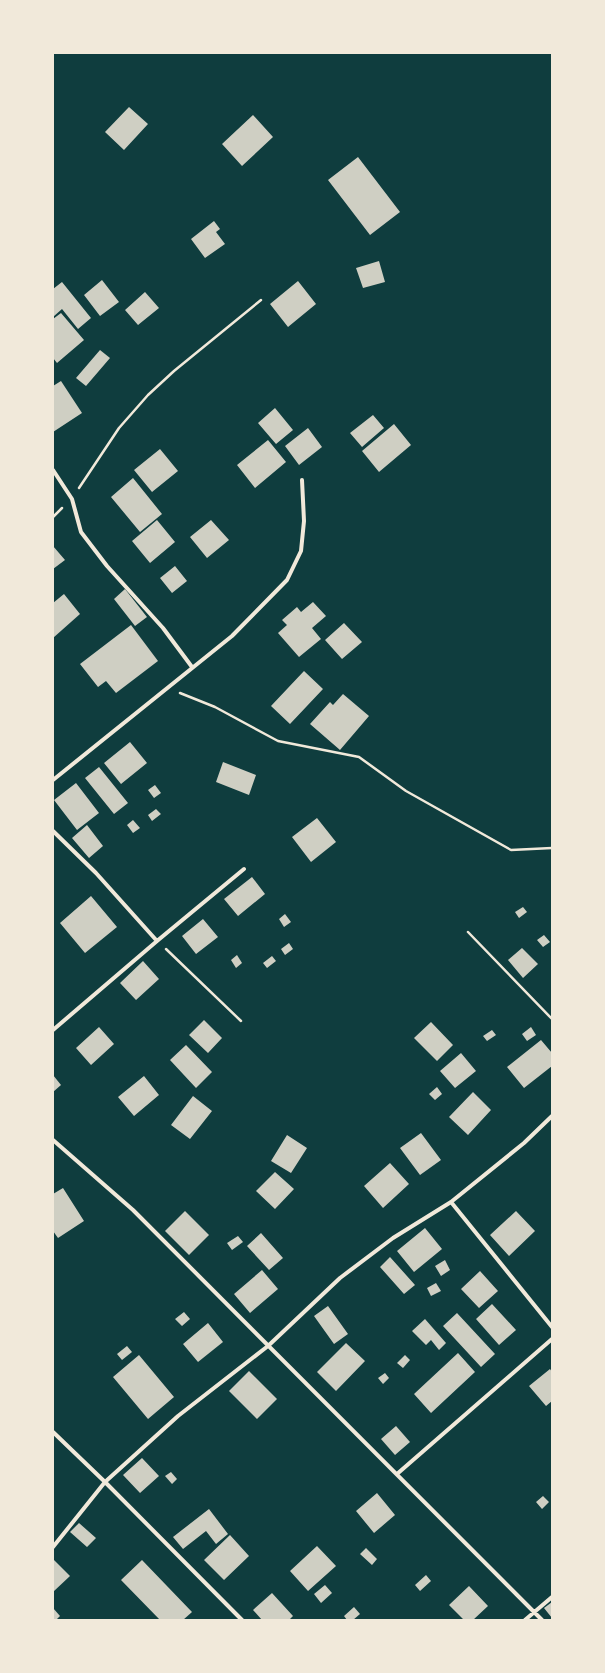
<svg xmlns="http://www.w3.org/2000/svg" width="605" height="1673" viewBox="0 0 605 1673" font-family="Karla,sans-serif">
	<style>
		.building { fill: #cfcfc3 }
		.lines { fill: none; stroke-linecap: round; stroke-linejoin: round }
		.path { stroke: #f1e9da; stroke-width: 2.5 }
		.minor { stroke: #f1e9da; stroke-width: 4 }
	</style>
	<rect width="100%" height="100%" fill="#0f3d3e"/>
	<!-- building -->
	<path class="building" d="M129,107L148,124L124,150L105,132Z
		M253,115L273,137L242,166L222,144Z
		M358,157L400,212L370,235L328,180Z
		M214,221L220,229L216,232L225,244L205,258L191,239Z
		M379,261L385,282L363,288L356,268Z
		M102,280L119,302L100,316L84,295Z
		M298,281L316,304L288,327L270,304Z
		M62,282L91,318L78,329L62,309L53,317V289Z
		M145,292L159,308L138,325L125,310Z
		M61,313L84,340L57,363L53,358V319Z
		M100,350L110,358L86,386L76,378Z
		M61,381L82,413L53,432V386Z
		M275,408L293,430L276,444L258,423Z
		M373,415L384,428L362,447L350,433Z
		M394,424L411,445L379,472L362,451Z
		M308,428L322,447L299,465L285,446Z
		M268,440L286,462L255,488L237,465Z
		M160,449L178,471L152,492L134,470Z
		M133,478L162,514L140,532L111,497Z
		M157,520L175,542L150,563L132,541Z
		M211,520L229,540L207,558L190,537Z
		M53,546L65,560L53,569Z
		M175,566L187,581L172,593L160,578Z
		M125,589L147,617L135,626L114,599Z
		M64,594L80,614L53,638V603Z
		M313,602L326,616L312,628L321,639L299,657L278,633L287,625L282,620L297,607L301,612Z
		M344,623L362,642L342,659L325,640Z
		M131,625L158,661L116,693L106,681L98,687L80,664Z
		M304,671L323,689L290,724L271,706Z
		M343,694L369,716L340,750L310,724L330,702L333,705Z
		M130,742L147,763L121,784L104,763Z
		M223,762L256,775L249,795L216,782Z
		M99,767L128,803L114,814L85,778Z
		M76,783L99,813L77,830L54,800Z
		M155,785L161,793L154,798L148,790Z
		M156,809L161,814L152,821L148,815Z
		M317,818L336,842L311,862L292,837Z
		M133,820L140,828L133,833L127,825Z
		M87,825L103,846L89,858L72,838Z
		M252,877L265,894L238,916L224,899Z
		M91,896L117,927L85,953L60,923Z
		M523,907L527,912L519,918L515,912Z
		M285,914L291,922L284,927L279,919Z
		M203,919L218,937L196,954L182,936Z
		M544,935L550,942L543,947L537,940Z
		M289,943L293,949L285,955L281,949Z
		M522,948L538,964L523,978L508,960Z
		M237,955L242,963L236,968L231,960Z
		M272,956L276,961L267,968L263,963Z
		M143,961L159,979L136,1000L120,983Z
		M204,1020L222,1038L208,1053L189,1035Z
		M431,1022L453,1045L437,1061L414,1038Z
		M99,1027L114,1044L91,1065L76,1048Z
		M531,1027L536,1035L527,1041L522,1034Z
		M492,1030L496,1035L487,1041L483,1036Z
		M541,1040L552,1053V1066L524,1088L507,1067Z
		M186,1045L212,1072L196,1088L170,1060Z
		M461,1053L476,1071L455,1088L440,1071Z
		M53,1075L61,1085L53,1092Z
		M144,1076L159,1095L134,1116L118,1097Z
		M437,1087L442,1094L435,1100L429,1094Z
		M473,1092L491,1110L468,1135L449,1117Z
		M193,1096L212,1111L190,1139L171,1125Z
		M421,1133L441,1160L420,1175L400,1148Z
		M287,1135L307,1148L291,1173L271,1161Z
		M390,1163L409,1184L383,1208L364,1186Z
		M275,1172L294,1189L275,1209L256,1191Z
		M63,1188L84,1221L58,1238L53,1231V1194Z
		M185,1211L209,1235L189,1255L165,1231Z
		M516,1211L535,1231L509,1256L490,1235Z
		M425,1228L442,1249L414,1272L397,1251Z
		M261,1233L283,1258L269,1270L247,1246Z
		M238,1236L243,1242L232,1250L227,1243Z
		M390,1257L415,1285L404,1294L380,1267Z
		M445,1260L450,1270L441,1276L435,1266Z
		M262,1270L278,1289L250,1313L234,1294Z
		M480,1271L498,1291L479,1308L461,1289Z
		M436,1283L441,1291L431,1296L427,1288Z
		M492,1304L516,1330L499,1345L476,1319Z
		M328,1306L348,1334L334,1344L314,1316Z
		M184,1312L190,1319L182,1326L175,1319Z
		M457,1313L495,1354L481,1367L443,1326Z
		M425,1319L446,1343L439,1350L431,1340L426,1345L412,1331Z
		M208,1323L223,1342L198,1362L183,1344Z
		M346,1343L365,1361L336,1391L317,1372Z
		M127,1346L132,1352L122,1360L117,1354Z
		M458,1353L475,1372L431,1413L414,1394Z
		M139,1355L174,1397L148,1419L113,1377Z
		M405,1355L410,1360L403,1368L397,1363Z
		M550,1369L552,1372V1401L546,1406L529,1386Z
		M249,1371L277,1399L257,1419L229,1391Z
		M385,1373L389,1378L383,1384L378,1378Z
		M396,1426L410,1442L395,1455L381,1439Z
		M142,1458L159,1476L140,1493L123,1475Z
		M171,1472L177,1479L172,1484L165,1476Z
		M377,1493L395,1515L374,1533L356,1511Z
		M543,1496L549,1502L542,1509L536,1502Z
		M209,1509L228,1534L216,1544L206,1531L183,1549L173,1537Z
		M79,1523L96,1538L87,1547L70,1532Z
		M230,1535L249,1556L224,1580L204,1560Z
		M317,1546L336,1566L308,1591L290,1571Z
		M366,1548L377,1559L372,1565L360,1554Z
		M53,1559L70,1576L53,1592Z
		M142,1560L192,1612L183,1620H160L121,1580Z
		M426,1575L431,1581L420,1591L415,1585Z
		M325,1585L332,1593L321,1603L314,1594Z
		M469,1586L488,1606L473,1620H464L449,1605Z
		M272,1593L293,1616L289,1620H262L253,1610Z
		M552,1602V1618L544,1608Z
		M354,1607L360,1614L353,1620H347L344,1616Z
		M53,1608L60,1616L56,1620H53Z"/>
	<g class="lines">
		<!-- path -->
		<path class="path" d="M79,488L119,428L148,395L174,371L261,300
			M53,517L62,508
			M180,693L215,707L278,741L359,757L406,791L511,850L552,848
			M468,932L552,1019
			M166,949L241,1021"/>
		<!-- minor -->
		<path class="minor" d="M53,470L72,499L81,532L107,566L163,628L192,667
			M53,780L232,636L287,580L301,551L304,521L302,480
			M53,831L96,873L157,941
			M53,1030L157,941L244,869
			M53,1140L133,1210L542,1620
			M451,1202L552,1327
			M53,1432L105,1482L242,1620
			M397,1474L552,1339
			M53,1547L105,1482L178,1416L268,1346L340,1278L393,1238L451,1202L524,1143L552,1116
			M525,1620L552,1597"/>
	</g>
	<!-- border -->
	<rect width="605" height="1673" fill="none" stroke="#f1e9da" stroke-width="108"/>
</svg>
